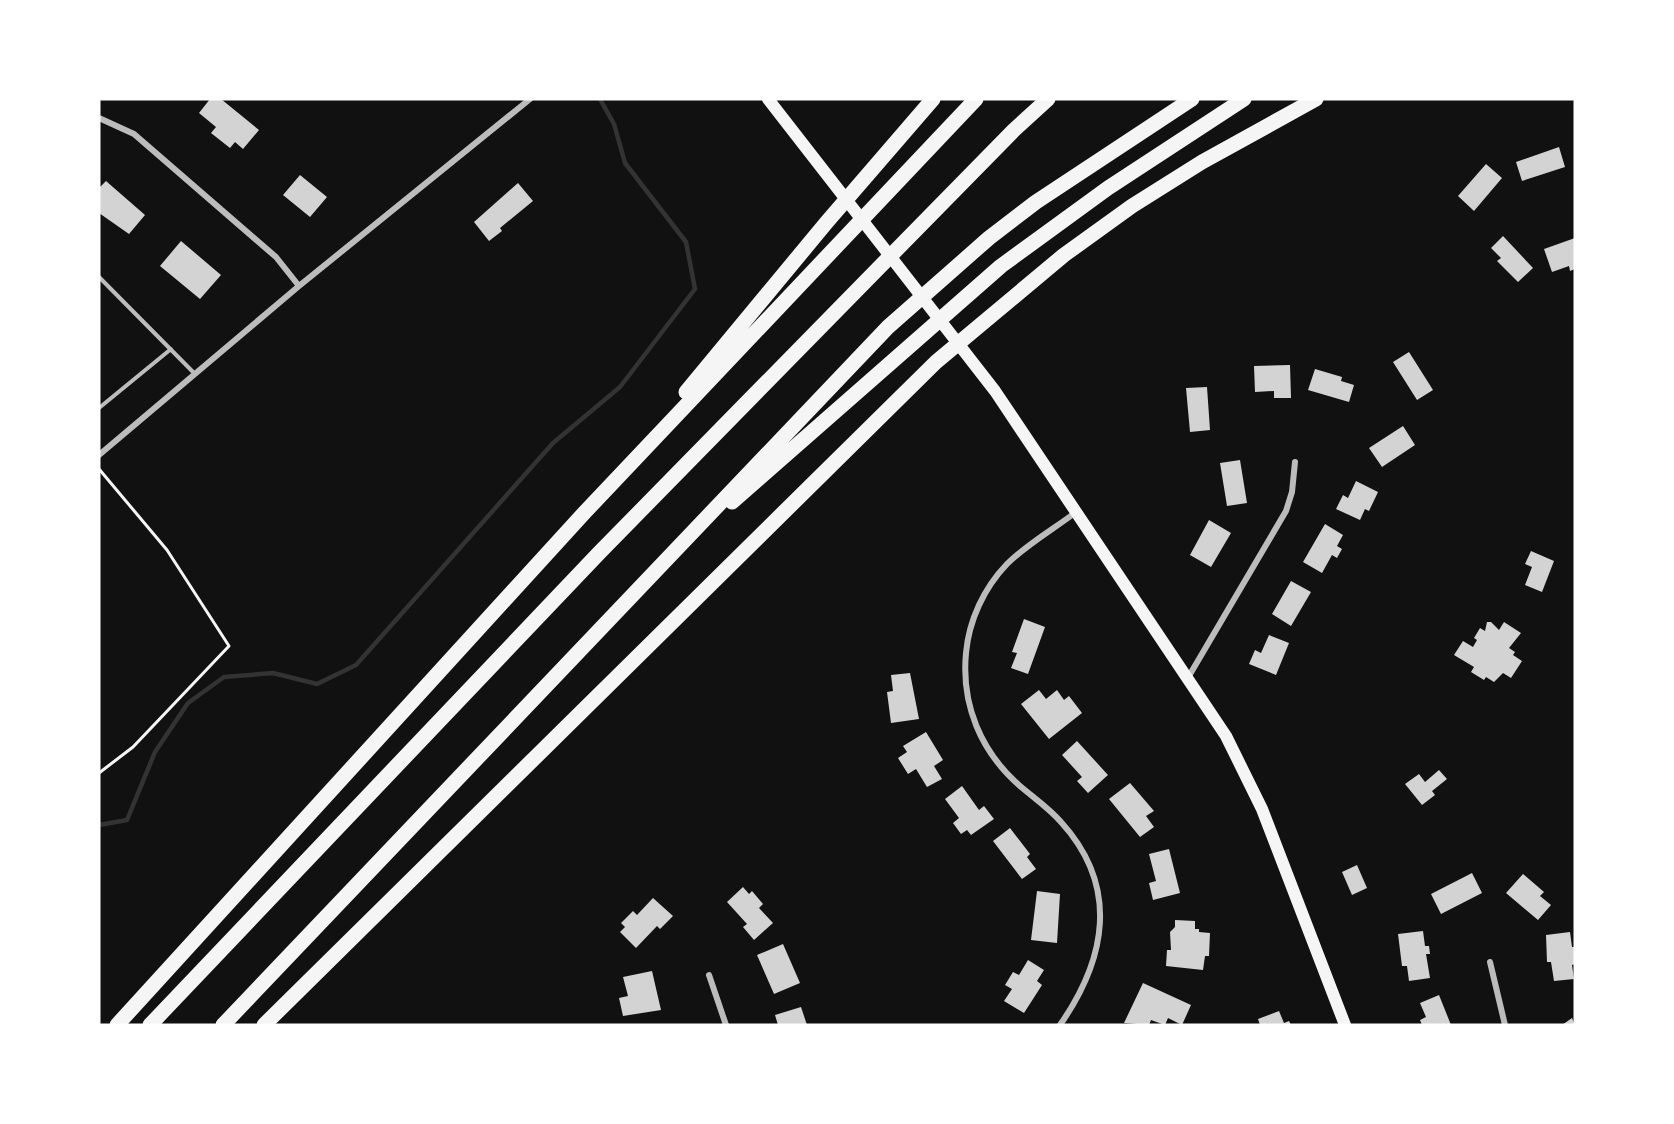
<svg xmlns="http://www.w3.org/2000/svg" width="1674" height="1124" viewBox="0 0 1674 1124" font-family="Arial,sans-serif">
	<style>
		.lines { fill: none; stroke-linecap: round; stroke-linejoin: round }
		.stream { stroke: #333; stroke-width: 4.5 }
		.building { fill: #d3d3d3 }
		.path { stroke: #f5f5f5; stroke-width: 3 }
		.service { stroke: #bcbcbc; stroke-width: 4 }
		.minor { stroke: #bcbcbc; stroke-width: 6 }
		.secondary { stroke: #f5f5f5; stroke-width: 12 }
		.motorway { stroke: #f5f5f5; stroke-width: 15 }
	</style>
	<rect width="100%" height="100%" fill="#111"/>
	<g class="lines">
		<!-- stream -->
		<path class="stream" d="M99,825L127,820L155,752L188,703L224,677L273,673L317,684L356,665L553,443L620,387L695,289L686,242L625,163L614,124L600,99"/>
	</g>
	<!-- building -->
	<path class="building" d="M210,99H221L259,130L243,149L235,142L230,148L211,133L216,127L199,113Z
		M1559,147L1565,167L1522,181L1516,162Z
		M1486,164L1502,178L1474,211L1458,196Z
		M300,175L327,197L310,217L283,195Z
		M106,181L145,215L129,234L99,213V188Z
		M518,183L533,201L500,228L502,231L489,241L474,222Z
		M1503,236L1533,268L1518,282L1497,261L1501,258L1491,248Z
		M1575,238V269L1570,271L1569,266L1552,272L1544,249Z
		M181,241L221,275L200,299L160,266Z
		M1409,352L1433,390L1417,400L1393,362Z
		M1290,365L1291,398H1274V391L1255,392L1254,366Z
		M1315,369L1342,377L1341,381L1354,385L1349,402L1308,390Z
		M1207,387L1210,430L1190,432L1186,388Z
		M1403,426L1415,445L1382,467L1369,448Z
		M1240,460L1247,503L1227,506L1220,463Z
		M1356,481L1378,492L1369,511L1365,509L1360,520L1336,509L1343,495L1348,498Z
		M1209,520L1231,533L1211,567L1190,555Z
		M1325,524L1343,535L1337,546L1342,549L1337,558L1332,555L1322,573L1303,562Z
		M1531,551L1554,561L1542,592L1525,585L1532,567L1525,564Z
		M1291,581L1311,592L1291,626L1272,614Z
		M1024,619L1045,627L1028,674L1011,668L1017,653L1012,652Z
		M1487,622H1491L1499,630L1504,622L1521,633L1509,648L1515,652L1513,655L1522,661L1511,678L1503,673L1494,682L1486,677L1484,680L1471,672L1474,667L1454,655L1463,641L1473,647L1477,640L1474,638L1480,628L1485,631Z
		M1269,635L1289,643L1276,675L1249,664L1255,650L1261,653Z
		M910,673L919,719L891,723L887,692L893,691L891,675Z
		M1039,690L1046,699L1057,690L1064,700L1069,696L1082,713L1049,739L1021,704Z
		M926,732L943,760L934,766L942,779L927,787L916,769L908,774L898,758L907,752L903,746Z
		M1077,741L1108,775L1088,793L1077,781L1082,777L1062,755Z
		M1439,770L1447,779L1432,791L1435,795L1422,805L1405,784L1419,774L1425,782Z
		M1130,783L1154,811L1146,816L1154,827L1140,837L1109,799Z
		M962,786L979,810L984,806L994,819L971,835L967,830L961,834L953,823L959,818L945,799Z
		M1010,828L1030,854L1027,857L1036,869L1022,879L993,841Z
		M1169,849L1180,893L1153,900L1149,883L1156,881L1149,854Z
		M1357,865L1367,888L1352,895L1342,872Z
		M1472,873L1482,893L1441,914L1431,894Z
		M1523,874L1544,892L1540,896L1551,905L1538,920L1506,893Z
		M743,887L749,894L752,891L763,904L759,908L773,923L754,940L743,927L747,924L727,902Z
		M1037,891L1060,894L1057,943L1031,940Z
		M653,898L673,916L660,929L657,926L636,948L620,932L625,927L621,923L633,911L637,915Z
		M1175,920L1195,921V929H1199V932L1210,933L1209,956H1205L1203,970L1166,966L1167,950H1171L1170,932L1175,927Z
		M1423,931L1425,946H1429L1430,954H1426L1430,978L1409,981L1407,966H1402L1398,934Z
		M1570,932L1572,947H1575V964L1572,965L1574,979L1554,981L1551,962H1547L1546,935Z
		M783,944L800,983L774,994L757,955Z
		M1028,960L1044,970L1037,981L1042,985L1024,1013L1004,1001L1012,989L1005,985L1013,972L1019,975Z
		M652,971L661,1010L623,1016L619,998L628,996L623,977Z
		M1143,983L1191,1005L1182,1025L1168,1018L1165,1025L1151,1020L1149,1025L1124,1023Z
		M1439,995L1451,1025H1422L1420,1020L1426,1017L1420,1003Z
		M801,1007L807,1025H778L775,1015Z
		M1279,1011L1284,1023L1289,1021L1291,1025H1260L1258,1019Z
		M1572,1018L1575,1025H1562Z"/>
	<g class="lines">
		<!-- path -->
		<path class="path" d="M99,469L167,550L229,646L133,747L99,773"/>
		<!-- service -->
		<path class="service" d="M99,277L195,374
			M99,408L171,349"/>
		<!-- minor -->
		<path class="minor" d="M99,118L134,134L276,257L299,286
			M99,455L299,286L530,99
			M1189,676L1286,511L1292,492L1295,462
			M1490,962L1505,1025
			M709,975L726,1025
			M1060,1025C1106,959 1120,887 1061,822C1049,808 1034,798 1020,786C981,752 961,705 966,653C969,620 984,588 1007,564C1027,544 1054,529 1076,512"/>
		<!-- secondary -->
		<path class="secondary" d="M768,99L995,391L1226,736L1262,809L1345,1025"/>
		<!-- motorway -->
		<path class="motorway" d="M686,392L826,223L933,99
			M732,502L1001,266L1108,188L1244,99
			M117,1025L585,512L976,99
			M150,1025L599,553L1014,130L1048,99
			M223,1025L888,327L989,238L1036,202L1192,99
			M264,1025L936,362L1064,255L1132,206L1202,162L1316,99"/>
	</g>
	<!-- border -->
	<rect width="1674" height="1124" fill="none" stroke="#ffffff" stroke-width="201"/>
</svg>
